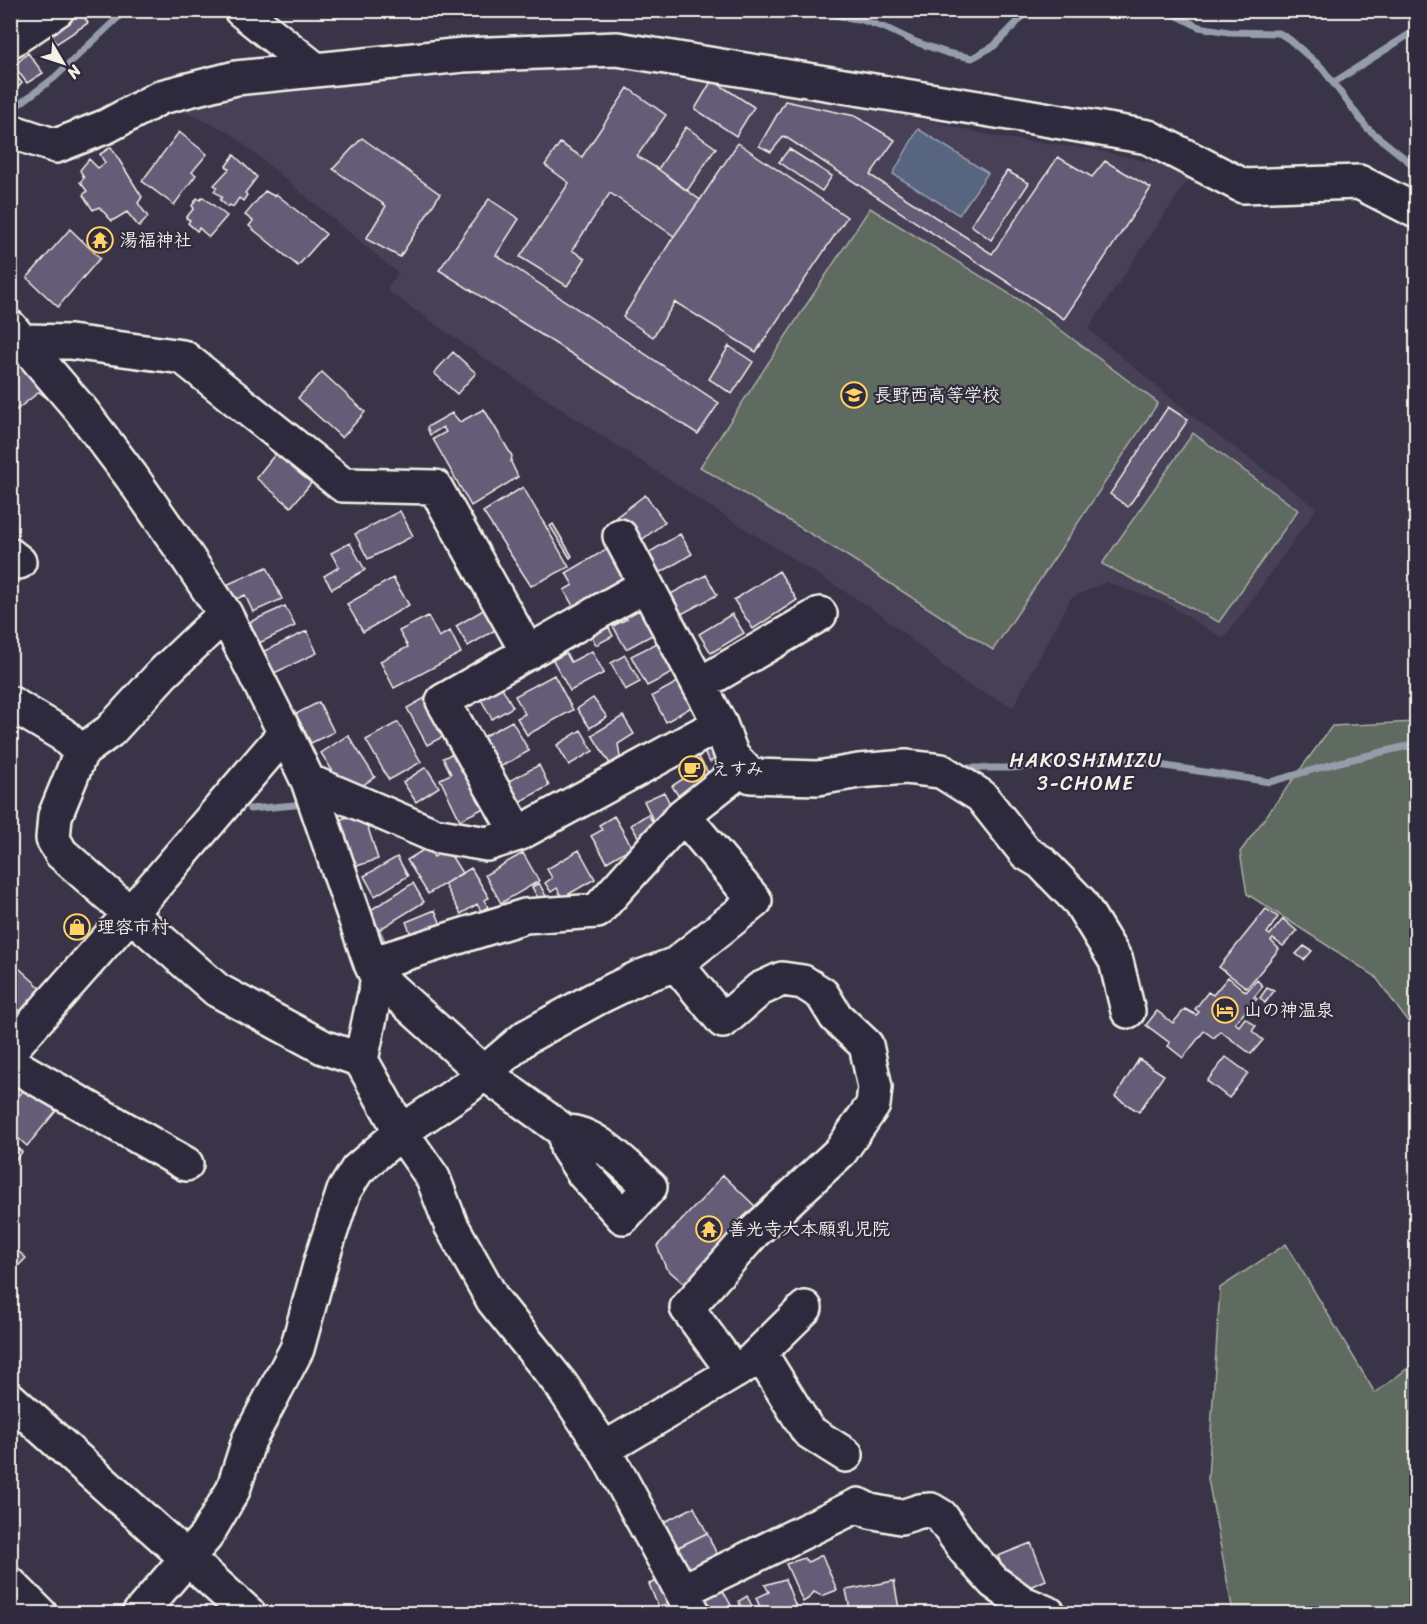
<svg xmlns="http://www.w3.org/2000/svg" width="1427" height="1624" viewBox="0 0 1427 1624" font-family="Sriracha,'Klee One',sans-serif">
	<style>
		.built { fill: #474057 }
		.green { fill: #5f6b60; stroke: #aaaea4; stroke-width: 1.5 }
		.water { fill: #586581; stroke: #969daa; stroke-width: 1.5 }
		.lines { fill: none; stroke-linecap: round; stroke-linejoin: round }
		.stream { stroke: #969daa; stroke-width: 7 }
		.building { fill: #655b78; stroke: #f4f1e8; stroke-width: 1.5 }
		.minor-casing { stroke: #f4f1e8; stroke-width: 38 }
		.minor { stroke: #2f2a3d; stroke-width: 33 }
		.labels { text-anchor: middle; dominant-baseline: central; stroke-width: 4.5; stroke-linejoin: round; paint-order: stroke }
		.poi-label { font-size: 18px; font-weight: bold; fill: #f4f1e8; stroke: #2f2a3d; text-anchor: start }
		.neighbourhood-label { font-size: 20px; letter-spacing: 1.5px; fill: #f4f1e8; stroke: #2f2a3d }
	</style>
	<rect width="100%" height="100%" fill="#3a3449"/>
	<filter id="ink" filterUnits="userSpaceOnUse"><feTurbulence type="fractalNoise" baseFrequency=".0167" numOctaves="2"/><feDisplacementMap in="SourceGraphic" scale="12" xChannelSelector="R" yChannelSelector="G"/><feConvolveMatrix kernelMatrix="1 2 1 2 8 2 1 2 1" color-interpolation-filters="sRGB"/></filter>
	<g filter="url(#ink)">
		<!-- built -->
		<path class="built" d="M606,66L724,81L935,122L1002,138L1092,149L1193,172L1088,329L1201,423L1317,508L1224,639L1168,604L1106,582L1071,598L1013,707L964,683L879,613L728,518L497,367L386,290L398,273L229,132L174,107L249,90Z"/>
		<!-- green -->
		<path class="green" d="M870,208L1026,304L1158,403L993,650L849,557L700,467Z
			M1193,433L1298,510L1219,622L1102,564Z
			M1416,722V1033L1375,976L1247,894L1240,852L1332,726Z
			M1286,1244L1375,1393L1416,1362V1613H1232L1233,1612L1208,1479L1220,1288Z"/>
		<!-- water -->
		<path class="water" d="M918,129L988,173L959,215L893,174Z"/>
		<g class="lines">
			<!-- stream -->
			<path class="stream" d="M825,10L835,15L862,20L888,29L913,41L947,53L972,58L994,46L1029,10
				M1166,10L1199,27L1229,32L1279,33L1289,39L1322,68L1367,128L1413,165L1416,164
				M1333,83L1416,30
				M10,111L54,78L126,10
				M961,768H1011L1120,759L1270,782L1340,762L1416,744
				M250,809L306,804
				M375,925L385,948H387"/>
		</g>
		<!-- building -->
		<path class="building" d="M73,10H80L88,23L56,44L47,27Z
			M28,53L43,73L27,83L14,66Z
			M10,68L22,83L10,95Z
			M712,80L754,107L736,136L695,109Z
			M628,88L666,115L637,156L658,169L700,200L674,236L610,193L572,250L585,259L567,286L520,257L569,183L545,165L560,143L582,157Z
			M785,101L855,116L895,140L870,175L992,254L1058,157L1092,177L1105,161L1151,188L1064,319L784,136L771,152L759,146Z
			M686,127L716,148L687,191L658,169Z
			M179,132L207,154L192,172L196,175L174,205L142,181Z
			M362,138L440,194L400,257L366,239L386,206L333,169Z
			M738,143L847,217L756,352L675,302L653,337L623,317L674,236L700,200Z
			M111,147L142,197L138,203L148,217L139,227L127,212L112,221L99,207L93,210L83,195L87,191L80,182L84,178L80,170L89,159L98,168L105,163L100,154Z
			M789,149L832,176L822,191L779,162Z
			M234,155L257,177L245,193L247,195L243,201L239,198L233,207L230,205L228,207L220,200L222,197L214,191L217,187L214,185L229,169L226,166Z
			M1007,171L1029,183L991,240L971,225Z
			M265,191L274,196L276,194L326,234L298,266L249,226L253,221L245,215Z
			M203,197L227,216L209,237L199,228L197,231L188,223L190,220L186,218L194,208L192,206L197,198L200,200Z
			M489,199L519,219L496,255L719,403L698,434L439,270Z
			M70,229L100,258L58,307L27,278Z
			M729,346L753,362L732,394L709,379Z
			M453,352L476,373L457,394L434,373Z
			M20,362L52,395L48,399L39,392L15,411L14,410L11,413L10,378L12,377L10,373Z
			M322,372L365,412L342,438L298,398Z
			M1168,407L1188,420L1128,507L1110,494Z
			M484,409L512,456L511,462L518,477L471,506L433,439L446,432L443,427L430,435L427,427L452,413L460,422Z
			M276,453L312,482L291,507L256,478Z
			M523,487L569,567L531,586L483,512Z
			M645,495L665,522L635,545L615,518Z
			M400,511L413,536L368,559L355,534Z
			M553,524L572,556L570,558L550,526Z
			M680,534L692,554L660,573L648,553Z
			M350,543L365,570L332,589L324,576L339,567L331,553Z
			M612,546L628,575L573,606L564,590L573,585L566,573Z
			M267,567L282,599L253,612L245,595L230,602L224,586Z
			M779,571L797,600L753,629L734,600Z
			M706,575L717,595L676,617L665,597Z
			M393,578L409,605L363,632L347,604Z
			M638,598L658,632L626,649L613,626L627,619L621,609Z
			M285,606L295,626L259,643L250,622Z
			M490,606L502,626L468,646L456,626Z
			M732,614L744,633L711,653L699,634Z
			M428,616L439,637L450,631L461,653L394,688L380,661L408,647L399,631Z
			M603,616L613,636L596,645L586,624Z
			M307,631L317,653L272,674L262,652Z
			M665,639L680,669L647,686L631,656Z
			M592,651L604,673L570,691L553,660L566,653L571,662Z
			M625,655L640,682L625,690L611,663Z
			M554,675L573,710L527,735L517,718L525,714L515,696Z
			M685,678L700,702L666,722L652,696Z
			M500,684L513,707L492,719L479,696Z
			M430,695L450,733L427,745L407,708Z
			M593,698L607,717L590,728L577,709Z
			M319,702L334,732L311,743L296,714Z
			M623,716L634,734L618,744L620,757L610,764L592,735Z
			M512,721L529,751L496,769L479,739Z
			M398,722L421,762L389,780L366,740Z
			M581,730L593,751L569,765L557,745Z
			M348,735L375,777L348,795L321,753Z
			M709,738L720,755L710,762L699,745Z
			M460,750L488,806L460,820L440,779L451,774L443,758Z
			M694,750L711,777L679,797L672,786L689,775L679,759Z
			M539,765L549,786L517,803L507,782Z
			M426,767L439,787L416,802L403,782Z
			M664,792L673,810L653,820L644,801Z
			M363,812L378,859L348,869L332,822Z
			M648,814L657,830L640,840L631,825Z
			M614,816L632,847L607,862L591,836L602,830L599,825Z
			M428,847L434,857L447,849L462,873L428,894L407,860Z
			M579,850L595,879L562,898L557,888L551,892L545,883L552,878L547,869Z
			M523,853L539,881L501,903L485,875Z
			M397,857L408,876L375,896L364,876Z
			M471,868L489,898L484,900L488,907L481,911L477,904L461,914L444,884Z
			M413,883L424,902L377,931L366,913Z
			M539,883L547,898L540,902L532,887Z
			M1266,909L1278,917L1267,933L1270,935L1283,919L1297,931L1283,946L1273,939L1271,941L1279,949L1247,988L1219,967Z
			M435,910L442,927L413,939L406,922Z
			M1304,946L1312,951L1304,960L1296,954Z
			M10,960L43,990L10,1028Z
			M1228,977L1246,992L1257,980L1263,986L1254,997L1257,999L1235,1023L1239,1026L1245,1018L1256,1026L1252,1031L1263,1040L1251,1054L1220,1031L1214,1038L1204,1031L1183,1058L1168,1046L1170,1043L1146,1025L1157,1011L1173,1023L1185,1009L1196,1015L1199,1012L1195,1009L1208,992L1213,995Z
			M1267,988L1274,991L1265,1003L1260,998Z
			M1226,1057L1248,1073L1229,1098L1207,1081Z
			M1139,1059L1164,1075L1139,1112L1115,1097Z
			M30,1082L57,1105L53,1108L56,1111L27,1146L10,1131V1107Z
			M10,1142L22,1152L10,1166Z
			M723,1175L760,1211L689,1288L666,1268L657,1246L707,1194Z
			M10,1244L26,1258L10,1274Z
			M694,1507L707,1533L670,1551L658,1525Z
			M707,1533L719,1559L687,1575L675,1549Z
			M1031,1543L1046,1580L1013,1594L998,1556Z
			M822,1555L837,1590L822,1596L814,1592L808,1599L803,1602L786,1564L804,1558L808,1562Z
			M665,1578L676,1613L661,1614L649,1584Z
			M785,1579L796,1607L785,1614H763L756,1598L769,1592L765,1585Z
			M894,1581L900,1614H851L846,1590Z
			M723,1591L736,1614H706L700,1601Z
			M747,1596L756,1614H743L739,1601Z"/>
		<g class="lines">
			<!-- minor casing -->
			<g class="minor-casing">
				<path id="minor" d="M241,10L316,70
					M10,41L57,10
					M10,131L56,146L107,126L161,97L236,78L463,55L617,49L1021,115L1148,137L1243,186L1359,182L1416,211
					M10,327L81,410L131,476L183,551L225,614L285,733L131,913L10,1050
					M23,341L70,342L183,357L343,485L435,487L528,653
					M620,536L720,724
					M10,555L19,562
					M225,614L163,673L110,731L81,752L55,816L53,839L61,853L217,990L323,1047L361,1060
					M699,685L820,614
					M10,703L62,734L81,752
					M285,733L308,781L371,964L378,979L361,1060L401,1132L433,1178L451,1225L493,1300L562,1386L604,1449L694,1614
					M308,781L434,835L487,844L518,834L720,724L732,756L751,776L818,778L859,771L906,767L941,771L981,796L1026,853L1041,862L1080,902L1116,961L1128,1011
					M518,834L443,701L646,585
					M371,964L525,916L597,911L683,815L743,768
					M676,964L723,1021L760,989L782,979L803,982L822,994L836,1017L866,1045L875,1087L873,1105L841,1151L753,1233L687,1308L734,1372
					M378,979L390,988L484,1073L565,1132C595,1131 628,1168 650,1187L623,1217L584,1174L567,1148L565,1132
					M10,1063L186,1164
					M760,1353L808,1431L846,1455
					M10,1399L249,1614
					M604,1449L749,1363L805,1308
					M10,1584L40,1614
					M682,1591L858,1505L870,1511L901,1517L920,1511L931,1510L941,1516L966,1551L994,1582L1023,1603L1049,1614
					M139,1614L206,1536L233,1490L249,1440L297,1349L322,1258L344,1191L357,1170L401,1132L467,1087L526,1037L595,999L638,978L676,964L755,901L683,815"/>
			</g>
			<!-- minor -->
			<use href="#minor" class="minor"/>
		</g>
	</g>
	<!-- icons -->
	<defs>
		<g id="temple-ring" transform="scale(1.35)"><circle r="9.5" fill="#2f2a3d" stroke="#ffd166" stroke-width="1.5"/><path d="M0-6L5-2H3V0L6.5 2.5H4V6H1.5V3h-3V6H-4V2.5H-6.5L-3 0V-2H-5Z" fill="#ffd166"/></g>
		<g id="school-ring" transform="scale(1.35)"><circle r="9.5" fill="#2f2a3d" stroke="#ffd166" stroke-width="1.5"/><path d="M0-5L7-2L0 1L-7-2ZM-4 1L0 2.5L4 1V4Q0 6-4 4Z" fill="#ffd166"/></g>
		<g id="cafe-ring" transform="scale(1.35)"><circle r="9.5" fill="#2f2a3d" stroke="#ffd166" stroke-width="1.5"/><path d="M-5.5-4.5H6V0H3Q3 3.5 0 3.5H-2.5Q-5.5 3.5-5.5 0ZM3-3.2v2h1.7v-2ZM-6 4.5H4V6H-6Z" fill="#ffd166"/></g>
		<g id="shop-ring" transform="scale(1.35)"><circle r="9.5" fill="#2f2a3d" stroke="#ffd166" stroke-width="1.5"/><path d="M-5-2.5h2.3a2.7 3.5 0 0 1 5.4 0H5L5.5 6h-11ZM-1.5-2.5h3a1.5 2.3 0 0 0-3 0Z" fill="#ffd166"/></g>
		<g id="hotel-ring" transform="scale(1.35)"><circle r="9.5" fill="#2f2a3d" stroke="#ffd166" stroke-width="1.5"/><path d="M-6-4.5h1.5V1H6V5H4.5V3h-9V5H-6ZM-4 0a1.8 1.8 0 1 1 3.6 0ZM.5 0V-2.5h3Q6-2.5 6 0Z" fill="#ffd166"/></g>
	</defs>
	<g fill-rule="evenodd">
		<use href="#temple-ring" x="100" y="240"/>
		<use href="#school-ring" x="854" y="395"/>
		<use href="#cafe-ring" x="692" y="769"/>
		<use href="#shop-ring" x="77" y="927"/>
		<use href="#hotel-ring" x="1225" y="1010"/>
		<use href="#temple-ring" x="709" y="1229"/>
	</g>
	<g class="labels">
		<!-- poi labels -->
		<g class="poi-label">
			<text x="120" y="240">湯福神社</text>
			<text x="874" y="395">長野西高等学校</text>
			<text x="712" y="769">えすみ</text>
			<text x="97" y="927">理容市村</text>
			<text x="1244" y="1010">山の神温泉</text>
			<text x="728" y="1229">善光寺大本願乳児院</text>
		</g>
		<!-- neighbourhood labels -->
		<g class="neighbourhood-label">
			<text x="1086" y="760">HAKOSHIMIZU<tspan x="1086" dy="23">3-CHOME</tspan></text>
		</g>
	</g>
	<!-- margin -->
	<rect width="1427" height="1624" fill="none" stroke="#2f2a3d" stroke-width="36"/>
	<rect x="18" y="18" width="1391" height="1588" fill="none" stroke="#f4f1e8" stroke-width="2" filter="url(#ink)"/>
	<!-- north arrow -->
	<g transform="translate(63 63) rotate(129)" stroke="#2f2a3d" stroke-width="4.5" paint-order="stroke">
	<path d="M0-4.5L10 22L0 15L-10 22Z" fill="#f4f1e8"/>
	<text y="-9" font-size="16" font-weight="bold" text-anchor="middle" fill="#f4f1e8">N</text>
	</g>
</svg>
